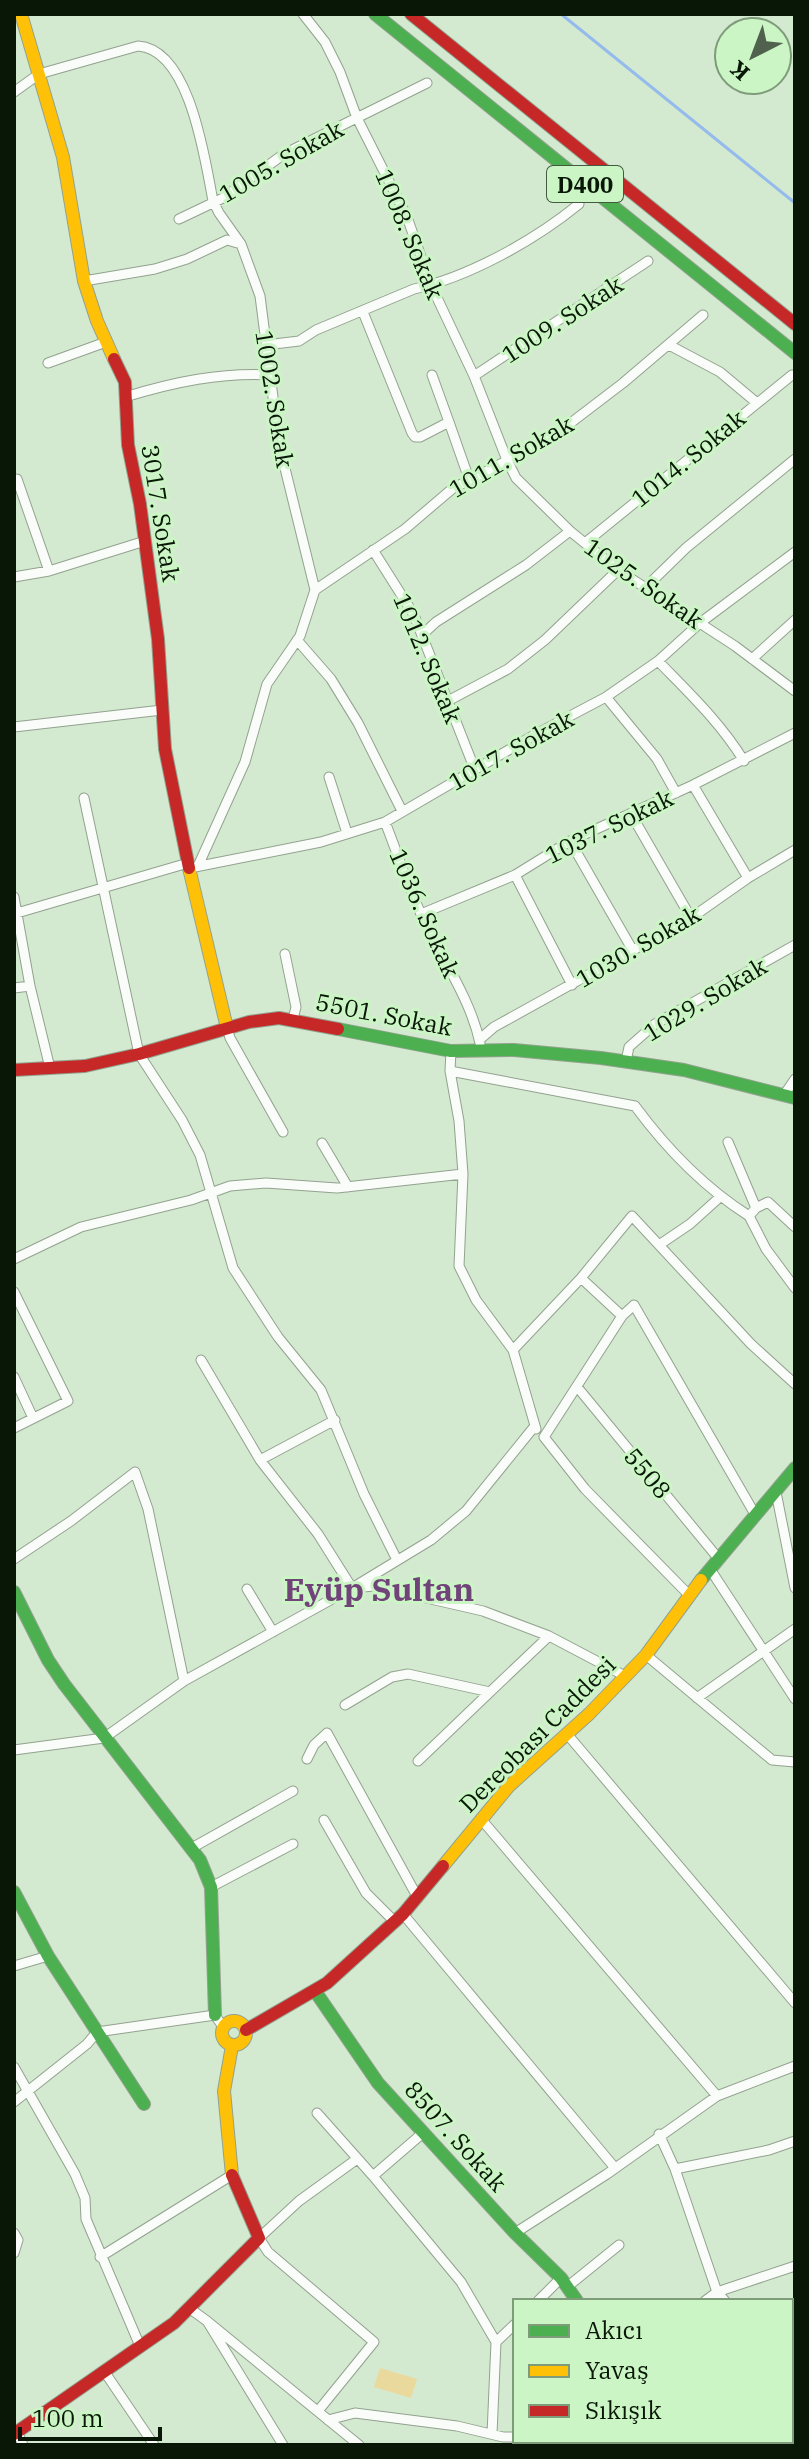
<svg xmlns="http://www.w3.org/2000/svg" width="809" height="2459" viewBox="0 0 809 2459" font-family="'IBM Plex Serif',serif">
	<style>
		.green { fill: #ead99d }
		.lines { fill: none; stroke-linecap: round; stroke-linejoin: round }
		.stream { stroke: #94bbeb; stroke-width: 3 }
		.street-casing { stroke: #92a28f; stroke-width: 11 }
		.fast-casing { stroke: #92a28f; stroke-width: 14 }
		.slow-casing { stroke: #92a28f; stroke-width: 14 }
		.jam-casing { stroke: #92a28f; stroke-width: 14 }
		.street { stroke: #f9fcf8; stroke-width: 9 }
		.fast { stroke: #4caf50; stroke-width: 12 }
		.slow { stroke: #ffc107; stroke-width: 12 }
		.jam { stroke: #c62828; stroke-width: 12 }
		.labels { text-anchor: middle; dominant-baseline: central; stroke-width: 6; stroke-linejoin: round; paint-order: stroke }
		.shield { fill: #ccf5c6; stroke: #445a40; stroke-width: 2 }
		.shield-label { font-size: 22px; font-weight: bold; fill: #091707 }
		.street-label { font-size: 24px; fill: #091707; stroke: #ccf5c6 }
		.district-label { font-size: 32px; font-weight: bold; fill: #704379; stroke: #ccf5c6 }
	</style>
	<rect width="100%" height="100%" fill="#d4ead0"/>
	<!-- green -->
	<path class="green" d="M380,2368L417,2379L411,2398L374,2387Z"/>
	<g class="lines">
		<!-- stream -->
		<path class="stream" d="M561,14L795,203"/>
		<!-- street casing -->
		<g class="street-casing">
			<path id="street" d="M303,14L325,42L340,72L357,118L407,217L431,285L474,376L507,460L516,478L570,531L618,570L735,646L795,691
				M14,92L39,74L138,46C190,49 205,160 213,201L219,213L241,244L260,296L279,444L315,590L300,636L267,684L245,762L198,866
				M179,219L223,198L284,154L427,83
				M84,281L155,269L187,259L227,240L241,244
				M363,312L412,433L415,437H420L449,422L469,479
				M266,345L299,341L316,330L414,289C469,277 535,240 579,204
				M669,345L720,372L757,403
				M48,363L106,342
				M432,375L449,422
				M474,376L648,261
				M125,397C174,382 221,372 272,375
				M17,479L49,571
				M585,543L792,375
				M373,550L414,615L475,770
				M14,577L49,571L145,541
				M646,587L686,548L795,459
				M315,590L405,529L452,489L551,438L623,383L703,315
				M422,635L436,622L526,565L570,531
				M297,640L331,679L358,723L402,811
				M752,659L795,620
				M658,661C689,693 720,722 744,761
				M606,697L657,759L676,793
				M446,702L508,669L545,640L618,570
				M14,727L162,710
				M329,777L347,833
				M693,785L748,878
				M84,798L139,1054L182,1120L200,1155L233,1268L278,1337L321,1390L364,1494L397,1560
				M631,814L691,918
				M385,822C397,852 407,884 421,914C440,956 470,997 480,1043
				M570,841L632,949
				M195,867L321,842L385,822L536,734L606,697L658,661L700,623L795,552
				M515,875L572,985
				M14,897L30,986L50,1068
				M17,913L188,863
				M421,914L515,875L570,841L693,785L795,733
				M285,954L296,1007L293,1019
				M14,988L30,986
				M227,1028L230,1038L283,1132
				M479,1040L494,1027L691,918L748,878L795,850
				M451,1051L450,1071L459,1121L463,1174L459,1266L476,1300L513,1350L536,1429
				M626,1061L629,1047L655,1024L795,945
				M450,1071L635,1106C666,1148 705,1188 749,1216
				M784,1095L795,1079
				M728,1142L756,1208L749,1216L766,1249L795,1288
				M322,1143L348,1187
				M756,1208L768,1202L795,1227
				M659,1245L690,1224L720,1197
				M14,1259L81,1227L191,1200L230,1186L266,1183L337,1188L463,1174
				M581,1278L622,1316
				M14,1292L68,1401L14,1428
				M513,1350L581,1278L632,1216L751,1344L795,1384
				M201,1360L260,1460
				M14,1377L33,1418
				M578,1388L718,1558
				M335,1420L260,1460L318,1534L352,1588L374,1586L483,1611L549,1636L625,1676
				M776,1492L795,1588
				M14,1559L71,1521L135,1472L148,1509L184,1681
				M710,1569L795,1699
				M247,1589L273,1632
				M689,1595L585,1489L544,1437L622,1316L634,1305L756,1516
				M646,1655L772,1760L795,1762
				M697,1698L795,1629
				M345,1705L392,1677L408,1674L490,1692L549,1636
				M567,1734L795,2003
				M14,1750L104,1738L184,1681L352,1588L431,1540L466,1511L534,1427
				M307,1759L314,1745L327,1733L418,1898
				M418,1761L490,1692
				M481,1819L717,2096
				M324,1820L366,1893L394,1921
				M190,1849L293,1791
				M211,1887L293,1844
				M403,1914L615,2168
				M14,1966L48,1956
				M14,2067L75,2174L85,2198L86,2219L140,2346
				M14,2102L87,2044L97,2032L215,2015L223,2027
				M317,2113L373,2176L461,2282L496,2342L492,2434
				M659,2134L675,2169L717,2292L725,2301
				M675,2169L769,2150L795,2141
				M373,2176L424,2132
				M14,2233L18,2240L14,2253
				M515,2233L607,2174L717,2096L795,2066
				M100,2257L232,2175
				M567,2287L619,2245
				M538,2301L561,2278
				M705,2301L717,2292L795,2266
				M189,2308L207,2321L283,2445
				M207,2321L359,2445
				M496,2342L515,2324
				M791,2351L795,2350
				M104,2371L154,2445
				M318,2411L374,2342L268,2252L259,2238L299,2201L357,2159
				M328,2420L355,2413L457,2426L503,2437H515
				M17,2432L23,2445
				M784,2441L786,2445
				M630,2445V2441
				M718,2445L722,2441"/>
		</g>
		<!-- fast casing -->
		<g class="fast-casing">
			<path id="fast" d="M375,14L795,353
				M338,1029L451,1051L514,1050L601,1058L684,1070L795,1098
				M701,1580L795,1468
				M14,1592L48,1660L64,1684L200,1860L211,1887L215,2015
				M14,1892L48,1956L144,2104
				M315,1991L378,2083L515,2233L561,2278L577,2301
				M666,2441L669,2445"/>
		</g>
		<!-- slow casing -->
		<g class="slow-casing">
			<path id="slow" d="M21,14L63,157L84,281L97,321L114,359
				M189,868L227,1028
				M443,1866L509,1786L589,1714L646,1655L701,1580
				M222 2033a12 12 0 1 1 24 0a12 12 0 1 1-24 0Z
				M232,2175L224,2091L232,2046"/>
		</g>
		<!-- jam casing -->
		<g class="jam-casing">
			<path id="jam" d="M411,14L795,324
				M114,359L125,382L128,445L140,504L158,639L165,749L189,868
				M14,1070L85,1066L139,1054L249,1022L279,1018L338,1029
				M246,2030L327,1983L403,1914L443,1866
				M14,2434L174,2323L259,2238L232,2175"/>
		</g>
		<!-- street -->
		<use href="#street" class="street"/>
		<!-- fast -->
		<use href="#fast" class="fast"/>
		<!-- slow -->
		<use href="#slow" class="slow"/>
		<!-- jam -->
		<use href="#jam" class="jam"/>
	</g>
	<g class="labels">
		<!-- shield labels -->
		<rect class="shield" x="547" y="166" width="76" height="36" rx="6"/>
		<g class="shield-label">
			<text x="585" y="184">D400</text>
		</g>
		<!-- street labels -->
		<g class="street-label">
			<text transform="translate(281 161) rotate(-30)">1005. Sokak</text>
			<text transform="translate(410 234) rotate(67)">1008. Sokak</text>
			<text transform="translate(562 319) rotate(-33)">1009. Sokak</text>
			<text transform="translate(275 399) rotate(81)">1002. Sokak</text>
			<text transform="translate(511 456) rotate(-30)">1011. Sokak</text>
			<text transform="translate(688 458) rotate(-39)">1014. Sokak</text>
			<text transform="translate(161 513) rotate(81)">3017. Sokak</text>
			<text transform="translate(644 583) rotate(35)">1025. Sokak</text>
			<text transform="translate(428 658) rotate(67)">1012. Sokak</text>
			<text transform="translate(511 750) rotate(-29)">1017. Sokak</text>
			<text transform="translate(609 826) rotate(-26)">1037. Sokak</text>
			<text transform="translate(425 913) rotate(66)">1036. Sokak</text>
			<text transform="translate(638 946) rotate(-30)">1030. Sokak</text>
			<text transform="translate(705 999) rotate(-31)">1029. Sokak</text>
			<text transform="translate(384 1014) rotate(11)">5501. Sokak</text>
			<text transform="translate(648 1473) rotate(50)">5508</text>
			<text transform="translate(537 1734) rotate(-45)">Dereobası Caddesi</text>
			<text transform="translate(456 2136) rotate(48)">8507. Sokak</text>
		</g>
		<!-- district labels -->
		<g class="district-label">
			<text x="379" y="1589">Eyüp Sultan</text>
		</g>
	</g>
	<!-- border -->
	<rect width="809" height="2459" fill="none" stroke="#091707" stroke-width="32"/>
	<!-- legend -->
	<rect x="513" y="2299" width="280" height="144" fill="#ccf5c6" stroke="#7e9c7a" stroke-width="2"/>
	<rect x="529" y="2325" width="40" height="12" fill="#4caf50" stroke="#7e9c7a" stroke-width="2"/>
	<text x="585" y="2339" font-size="24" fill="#091707">Akıcı</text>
	<rect x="529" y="2365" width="40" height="12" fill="#ffc107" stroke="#7e9c7a" stroke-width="2"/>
	<text x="585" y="2379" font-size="24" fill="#091707">Yavaş</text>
	<rect x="529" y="2405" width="40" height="12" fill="#c62828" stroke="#7e9c7a" stroke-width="2"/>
	<text x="585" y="2419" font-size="24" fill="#091707">Sıkışık</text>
	<!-- north arrow -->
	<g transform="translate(753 56) rotate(222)"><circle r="38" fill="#ccf5c6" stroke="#7e9c7a" stroke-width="2"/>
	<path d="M0-6L14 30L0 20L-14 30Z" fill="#50614d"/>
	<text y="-12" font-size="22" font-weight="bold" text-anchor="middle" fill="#091707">K</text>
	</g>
	<!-- scale -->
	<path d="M20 2427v12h140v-12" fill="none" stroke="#091707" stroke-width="4"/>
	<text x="32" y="2427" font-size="24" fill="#091707" stroke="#ccf5c6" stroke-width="6" paint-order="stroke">100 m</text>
</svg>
